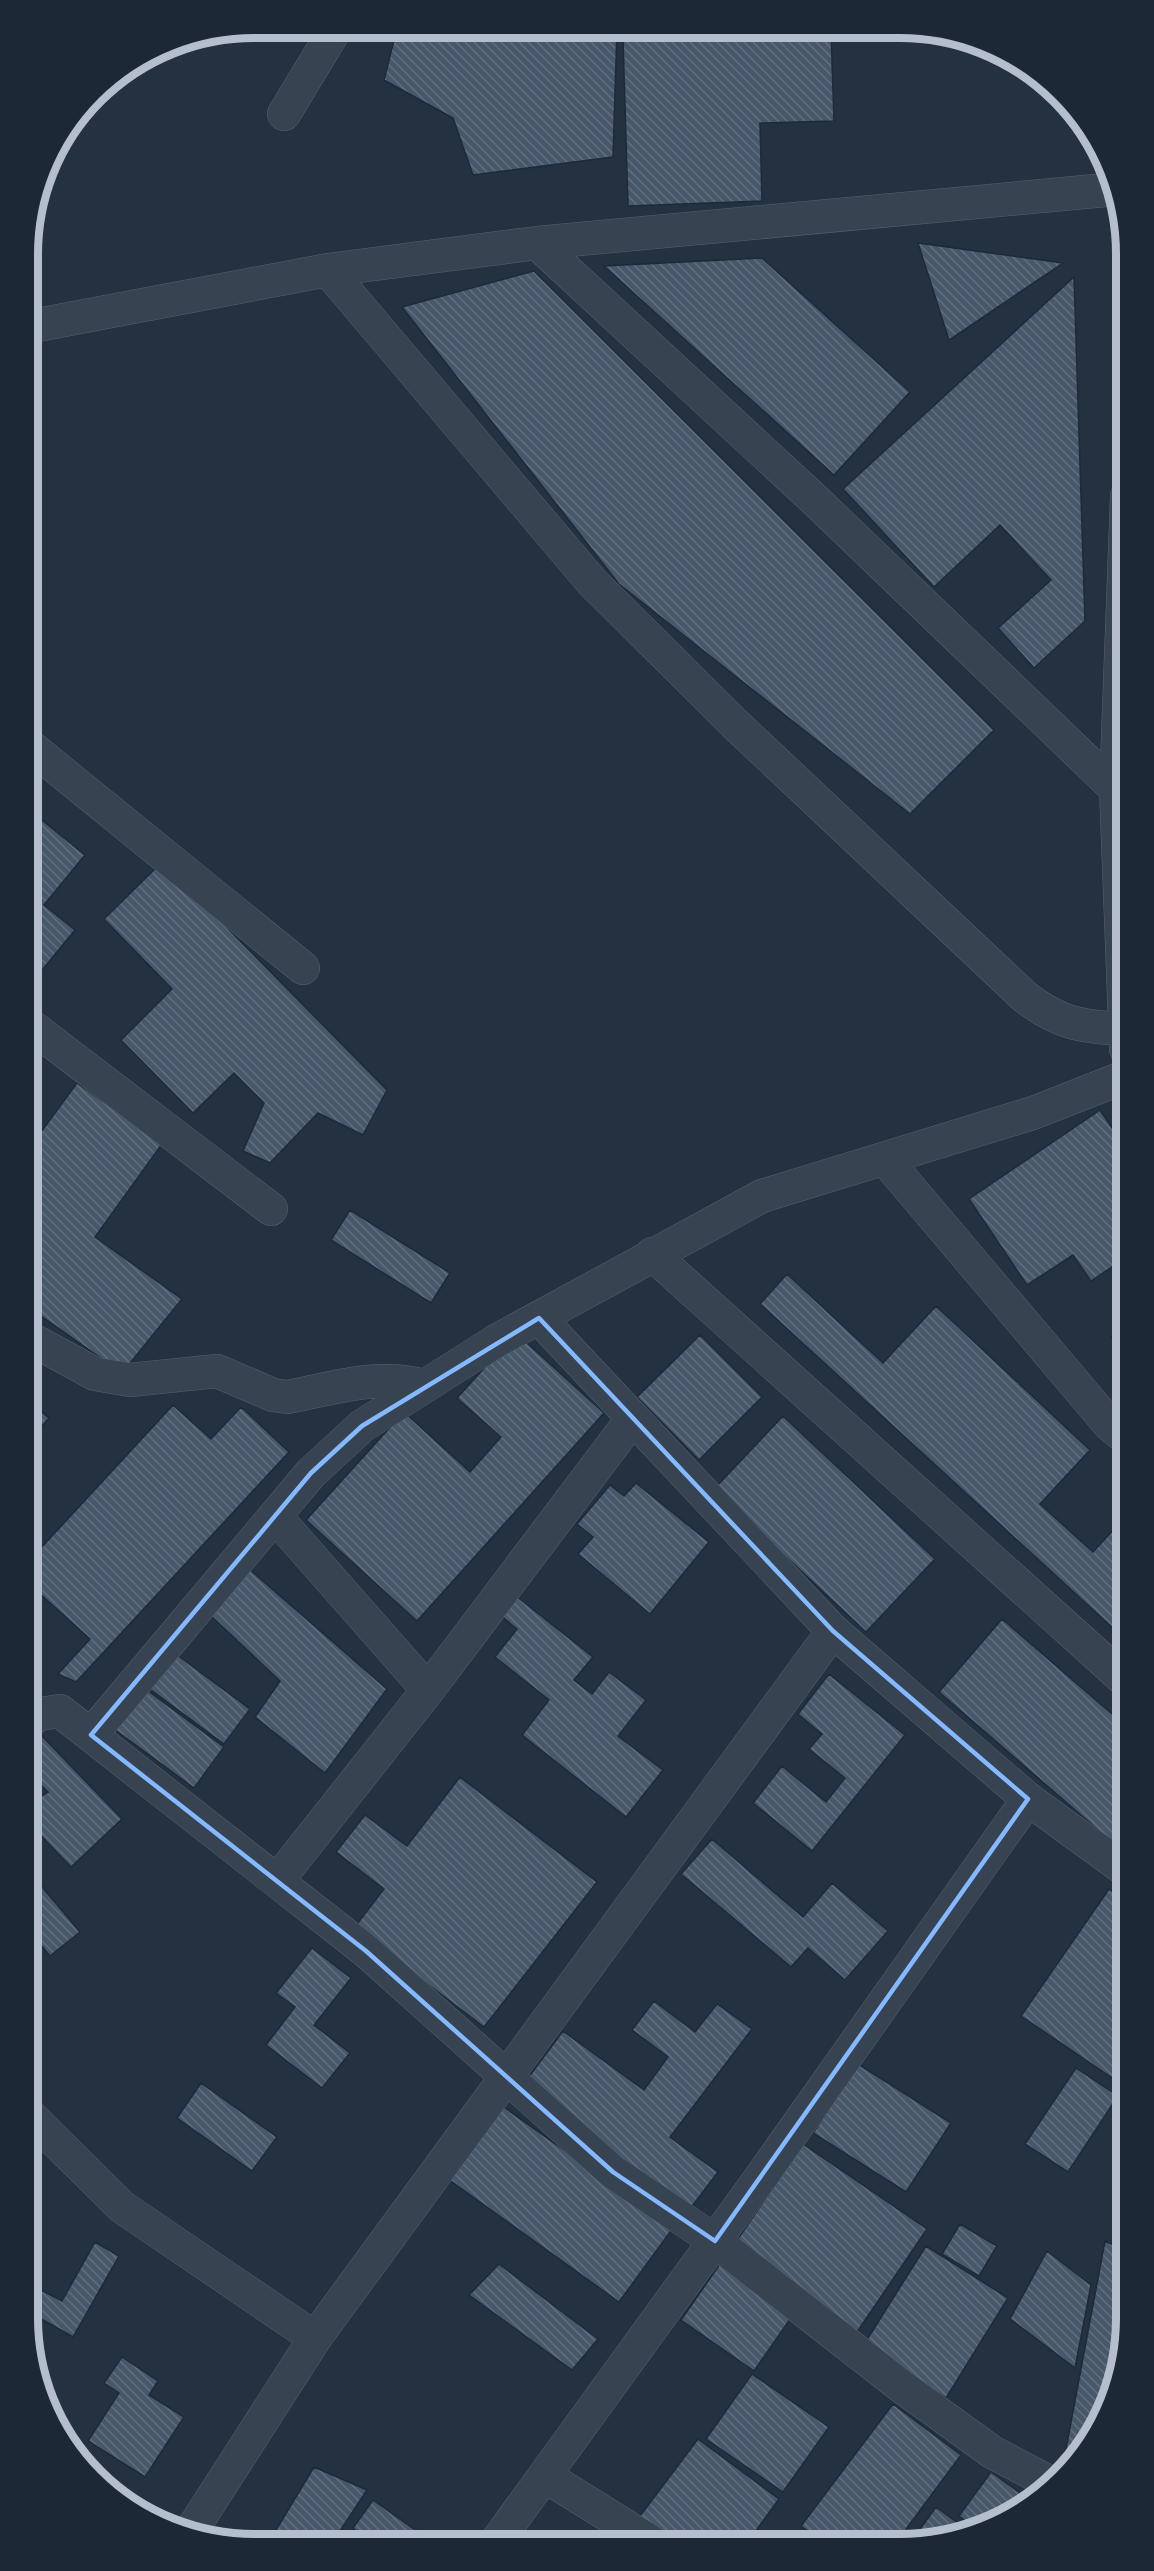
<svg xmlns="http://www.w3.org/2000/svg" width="1154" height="2571" viewBox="0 0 1154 2571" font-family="Cabin,sans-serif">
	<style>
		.building { fill: url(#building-back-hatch); stroke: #1e2a38; stroke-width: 1.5 }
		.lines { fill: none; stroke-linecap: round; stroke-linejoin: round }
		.minor-casing { stroke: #55616f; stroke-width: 34 }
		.minor { stroke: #374351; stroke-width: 33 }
		.marked { fill: none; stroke: #85b9ff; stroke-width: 4.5; stroke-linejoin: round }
		.rim { fill: none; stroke: #b4becc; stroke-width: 8 }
	</style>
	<defs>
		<pattern id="building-back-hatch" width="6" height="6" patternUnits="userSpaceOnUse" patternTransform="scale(1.5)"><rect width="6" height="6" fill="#48586b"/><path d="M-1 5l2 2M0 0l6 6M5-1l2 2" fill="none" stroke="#606e7f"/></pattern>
	</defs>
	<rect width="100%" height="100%" fill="#233141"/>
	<!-- building -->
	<path class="building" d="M397,28L617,29L613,157L473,175L453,118L384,80Z
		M709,30L831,31L834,121L760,123L762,201L628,206L623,38L709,34Z
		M918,243L1063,263L949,340Z
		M762,258L910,392L834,475L604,266Z
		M534,271L994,730L910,814L619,584L402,307Z
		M1074,277L1085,621L1034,668L998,628L1051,580L1000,525L934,587L843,489Z
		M27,808L85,855L44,905L75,930L34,980L27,975Z
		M162,862L387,1090L363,1135L318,1113L270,1163L243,1151L264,1103L234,1073L193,1113L121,1040L172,989L104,919Z
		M77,1083L162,1144L95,1237L182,1299L122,1373L27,1306V1151Z
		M1100,1110L1127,1150V1257L1091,1281L1073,1255L1027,1285L969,1199Z
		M350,1210L450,1273L431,1303L331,1240Z
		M787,1274L883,1363L936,1306L1090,1450L1040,1504L1093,1552L1127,1515V1641L760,1304Z
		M1127,1327V1346L1111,1337Z
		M516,1333L604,1413L417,1621L306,1520L404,1412L470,1472L501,1437L457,1398Z
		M700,1335L762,1397L699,1460L637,1397Z
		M27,1400L49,1418L27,1443Z
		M173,1405L211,1439L241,1407L289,1452L76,1682L58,1674L90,1639L27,1582V1563Z
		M783,1416L935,1559L866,1632L714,1489Z
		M636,1483L709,1542L650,1614L578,1554L593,1537L577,1524L610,1485L624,1496Z
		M248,1568L387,1689L325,1773L255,1717L280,1681L210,1615Z
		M516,1596L593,1657L574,1680L592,1694L609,1672L646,1700L618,1736L663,1770L626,1817L522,1735L549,1700L495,1657L517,1629L501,1616Z
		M1002,1619L1127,1727V1855L939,1692Z
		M173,1652L250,1709L224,1744L147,1687Z
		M829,1674L905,1735L812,1851L753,1803L782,1766L826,1802L845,1778L809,1749L822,1734L798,1714Z
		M144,1688L224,1747L194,1788L114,1729Z
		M41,1735L122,1819L71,1867L27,1821V1805L48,1792L27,1771V1748Z
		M460,1777L597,1882L484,2027L354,1928L384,1889L336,1852L365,1815L407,1846Z
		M712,1839L803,1917L832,1883L888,1931L845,1980L808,1948L791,1967L681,1874Z
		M27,1869L80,1932L50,1956L27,1928Z
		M1109,1889L1127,1901V2088L1021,2016Z
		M312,1948L351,1978L314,2025L350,2053L322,2088L266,2045L295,2007L276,1993Z
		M654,2001L695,2032L717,2004L752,2029L670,2137L718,2172L687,2213L519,2090L563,2031L644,2090L668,2057L632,2030Z
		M858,2064L951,2123L906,2192L813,2133Z
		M1076,2068L1118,2096L1068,2172L1025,2144Z
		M201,2083L277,2137L252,2171L177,2118Z
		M501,2105L673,2228L619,2302L448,2179Z
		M803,2144L927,2229L857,2332L733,2246Z
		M960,2224L997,2246L979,2276L942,2254Z
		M1105,2241L1127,2251L1126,2333L1110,2404L1080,2456L1065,2470H1062Z
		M95,2242L119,2256L73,2337L29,2312L41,2290L62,2301Z
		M926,2246L1008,2298L946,2398L863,2346Z
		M1047,2251L1091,2285L1075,2368L1010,2319Z
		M499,2264L598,2339L572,2370L469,2295Z
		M720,2264L793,2315L754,2371L681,2320Z
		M122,2357L158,2381L149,2395L184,2417L145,2477L88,2441L119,2393L104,2383Z
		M752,2374L829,2427L783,2492L706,2439Z
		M893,2404L961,2455L895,2544H825L801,2526Z
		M698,2439L779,2499L747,2543H674L637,2520Z
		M314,2467L367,2490L334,2540H270Z
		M991,2472L1020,2493L1003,2516L976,2529L959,2516Z
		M373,2500L418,2532L412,2541H370L353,2528Z
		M936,2507L970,2532L960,2536L910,2543Z
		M799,2533L813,2543H788Z"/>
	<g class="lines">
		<!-- minor casing -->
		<g class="minor-casing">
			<path id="minor" d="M284,114L336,28
				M537,243L816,501L1116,789
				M328,270L592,582L734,723L1025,997C1060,1024 1082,1027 1126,1029
				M27,327L328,270L537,243L1117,189
				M27,744L303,968
				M27,1023L271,1209
				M1126,1049L1116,789L1127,496
				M885,1159L1110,1425L1127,1439
				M652,1254L1127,1682
				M539,1318L833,1631L1028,1799L1127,1871
				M27,1337L95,1374L130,1380L217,1371L273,1395L287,1397C334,1388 379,1373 425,1386
				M275,1516L428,1690
				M27,1722L40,1714L60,1711L366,1951L613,2172L715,2241L901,2386L992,2452L1051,2483
				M91,1735L311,1473L362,1426L496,1341L762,1196L1033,1113L1127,1076
				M277,1881L428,1690L633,1418
				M27,2113L122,2207L315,2338
				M545,2476L651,2542
				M190,2533L315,2338L833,1631
				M497,2541L761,2177L1028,1799"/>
		</g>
		<!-- minor -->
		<use href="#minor" class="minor"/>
	</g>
	<!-- marked area -->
	<path class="marked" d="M539,1318L833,1631L1028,1799L715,2241L613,2172L366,1951L91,1735L311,1473L362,1426Z"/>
	<!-- crop -->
	<path d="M0 0H1154V2571H0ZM254 38H900A216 216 0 0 1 1116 254V2318A216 216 0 0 1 900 2534H254A216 216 0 0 1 38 2318V254A216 216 0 0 1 254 38Z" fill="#1c2836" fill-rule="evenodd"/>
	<path class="rim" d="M254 38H900A216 216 0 0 1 1116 254V2318A216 216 0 0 1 900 2534H254A216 216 0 0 1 38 2318V254A216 216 0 0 1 254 38Z"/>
</svg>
